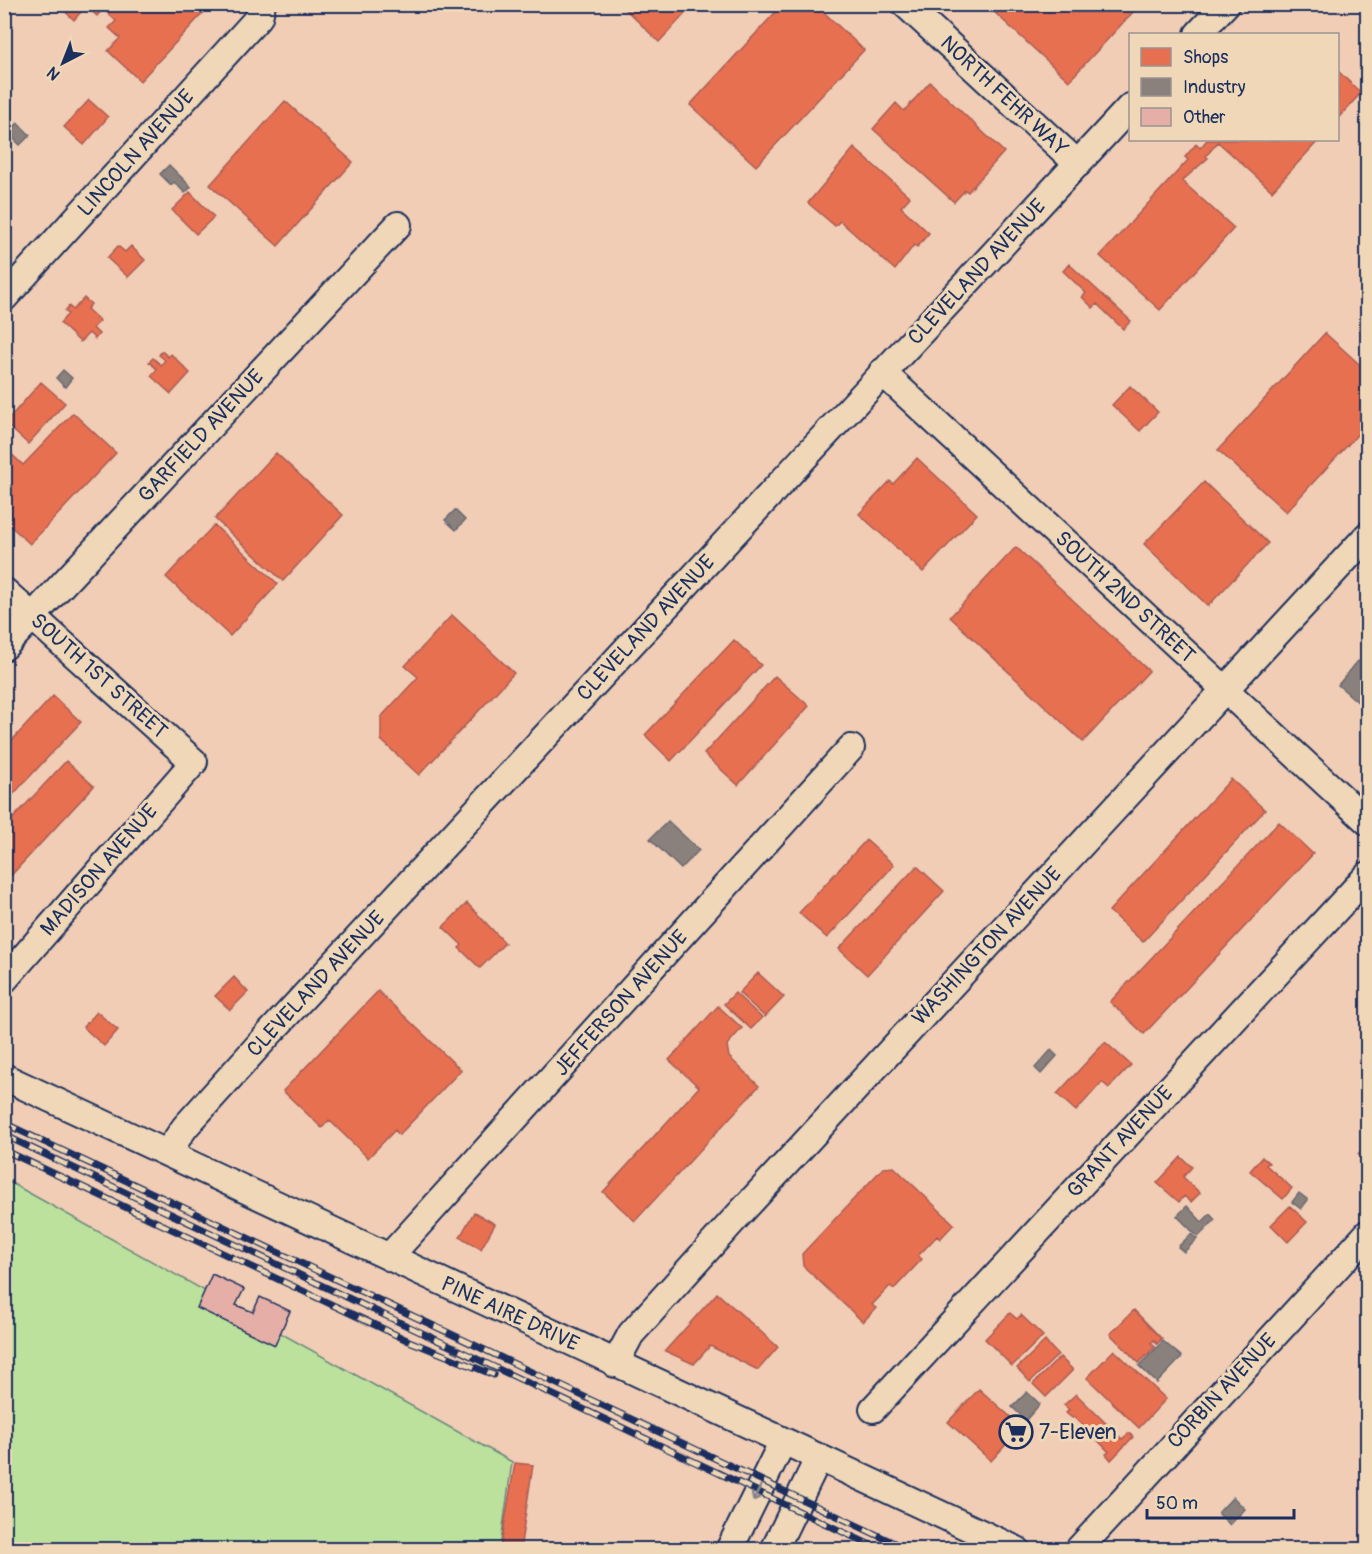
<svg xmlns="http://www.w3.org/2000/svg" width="1372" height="1554" viewBox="0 0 1372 1554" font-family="Pangolin,sans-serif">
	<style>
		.green { fill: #bbe19d; stroke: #6b887e; stroke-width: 1.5 }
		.shops { fill: #e76f51; stroke: #aa5c55; stroke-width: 1.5 }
		.industry { fill: #8a817c; stroke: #696873; stroke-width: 1.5 }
		.building { fill: #e5afa7; stroke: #1b2f5e; stroke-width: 1.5 }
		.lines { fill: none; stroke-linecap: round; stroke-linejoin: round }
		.minor-casing { stroke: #1b2f5e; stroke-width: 30 }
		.minor { stroke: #efd7b7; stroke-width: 26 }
		.rail-casing { stroke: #1b2f5e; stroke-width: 7 }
		.rail { stroke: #efd7b7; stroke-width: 4.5; stroke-dasharray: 14; stroke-linecap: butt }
		.oneway { stroke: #85838a }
		.labels { text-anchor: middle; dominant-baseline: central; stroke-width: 6; stroke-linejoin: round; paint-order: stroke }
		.street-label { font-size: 21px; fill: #1b2f5e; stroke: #efd7b7 }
		.poi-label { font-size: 21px; fill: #1b2f5e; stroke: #efd7b7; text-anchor: start }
	</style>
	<rect width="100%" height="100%" fill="#f0cdb4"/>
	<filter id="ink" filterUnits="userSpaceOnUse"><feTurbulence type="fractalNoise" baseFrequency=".0167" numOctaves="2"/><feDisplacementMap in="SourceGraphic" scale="12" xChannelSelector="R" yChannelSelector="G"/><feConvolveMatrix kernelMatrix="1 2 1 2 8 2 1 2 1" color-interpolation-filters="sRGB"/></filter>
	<g filter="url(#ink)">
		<!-- green -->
		<path class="green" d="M4,1179L512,1462L500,1549H5Z"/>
		<!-- shops -->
		<path class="shops" d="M57,4H195L204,12L140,81L108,51L120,38L109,28L116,21L103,9L97,16L86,6L74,20Z
			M620,4H694L659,42Z
			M783,4H815L864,50L756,166L690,105Z
			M999,4H1124L1133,12L1069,81L993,11Z
			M1338,71L1361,93L1338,118Z
			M930,82L1004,152L968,192L965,190L954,202L873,129L896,103L904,111Z
			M89,100L108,117L84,145L64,127Z
			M285,101L353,162L278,246L210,185Z
			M1207,140H1319L1272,191L1218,142L1206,156L1208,158L1182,181L1234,228L1160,310L1100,256L1188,160L1185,157L1196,144L1200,148Z
			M854,148L910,197L901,207L929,233L917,247L914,245L895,270L840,221L835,226L808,203Z
			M190,192L214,217L196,234L172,210Z
			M118,246L125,252L131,246L145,260L128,277L107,258Z
			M1069,264L1131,321L1123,329L1097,304L1093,308L1082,297L1086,293L1063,271Z
			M84,298L91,304L87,309L100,321L93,328L99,334L95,339L89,333L80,342L60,323L68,314L65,311L69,306L73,310Z
			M1325,333L1368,372V423L1286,512L1218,450Z
			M162,351L168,357L171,354L190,373L171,394L151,376L157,369L149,362L153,358L161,365L165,360L159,355Z
			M41,382L65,403L28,444L5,423Z
			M1130,386L1158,412L1140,431L1112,405Z
			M73,413L116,453L30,544L4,520V447L23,465Z
			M276,453L343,515L283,581L215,519Z
			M917,458L977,514L923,572L859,514L890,481L893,484Z
			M1204,482L1268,543L1208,606L1144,544Z
			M214,525L278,584L230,636L166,577Z
			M1016,547L1149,671L1083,742L950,617Z
			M452,615L514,673L419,775L381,740V717L418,677L405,666Z
			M734,640L761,665L671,761L645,735Z
			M775,676L809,706L738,785L704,754Z
			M53,696L81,722L4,804V749Z
			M66,761L94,786L4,883V828Z
			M1231,779L1265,810L1143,942L1109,911Z
			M1279,822L1313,854L1144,1034L1110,1002Z
			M866,840L894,865L827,938L799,913Z
			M917,866L944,891L867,975L839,949Z
			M467,903L505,943L480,968L459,948L462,945L443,927Z
			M758,973L784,997L765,1017L739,993Z
			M234,977L248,992L230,1010L215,996Z
			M378,991L461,1070L399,1135L395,1130L368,1158L329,1120L322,1128L283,1091Z
			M735,993L762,1018L751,1029L724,1004Z
			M718,1006L742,1028L727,1045L729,1057L759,1086L635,1221L603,1192L699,1087L669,1060Z
			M97,1012L118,1030L104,1046L83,1027Z
			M1105,1042L1131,1065L1109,1088L1102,1082L1076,1111L1057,1094Z
			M1368,1144V1163L1358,1154Z
			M1181,1157L1192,1167L1183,1177L1200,1193L1191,1202L1184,1196L1179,1202L1157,1183Z
			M1262,1157L1269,1163L1266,1165L1292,1188L1283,1199L1250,1171Z
			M894,1167L954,1224L940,1239L937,1236L918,1256L922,1259L894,1289L890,1286L872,1305L876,1308L863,1322L803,1266L802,1254L883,1168Z
			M1290,1206L1307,1222L1288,1242L1271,1225Z
			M474,1212L495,1224L481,1249L460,1237Z
			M717,1293L778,1347L758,1370L710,1346L694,1364L665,1351Z
			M1134,1310L1162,1339L1157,1344L1154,1340L1151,1343L1155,1347L1139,1363L1110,1334Z
			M1010,1313L1017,1319L1021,1315L1043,1336L1012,1366L985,1339Z
			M1045,1341L1058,1355L1030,1382L1017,1368Z
			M1114,1350L1166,1399L1139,1428L1087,1378Z
			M1060,1357L1073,1370L1046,1397L1033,1384Z
			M979,1389L1022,1427L991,1461L948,1422Z
			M1076,1394L1122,1439L1129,1433L1133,1437L1111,1460L1106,1454L1109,1452L1075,1417L1072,1418L1066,1413L1069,1410L1064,1405Z
			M515,1463L533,1465L520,1550H500Z"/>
		<!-- industry -->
		<path class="industry" d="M18,123L30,135L20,145L8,133Z
			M169,165L191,187L185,193L174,182L171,185L160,174Z
			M63,370L72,378L65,387L56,378Z
			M455,510L465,520L456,530L445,520Z
			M1358,661L1368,670L1367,710L1338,685Z
			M668,821L699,850L681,869L650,839Z
			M1051,1050L1057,1056L1041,1074L1035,1068Z
			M1299,1193L1308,1200L1301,1209L1292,1202Z
			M1187,1206L1202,1222L1210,1214L1215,1220L1198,1237L1177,1216Z
			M1191,1234L1197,1239L1184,1252L1178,1247Z
			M1163,1341L1182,1357L1157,1383L1139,1366Z
			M1027,1392L1040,1404L1026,1420L1012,1407Z
			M1233,1497L1245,1509L1230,1525L1218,1513Z"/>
		<!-- building -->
		<path class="building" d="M212,1274L244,1289L236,1305L253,1312L260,1297L290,1311L275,1345L197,1308Z"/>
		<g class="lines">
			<!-- minor casing -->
			<g class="minor-casing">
				<path id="minor" d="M905,4L1078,164
					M1198,34L1226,4
					M4,298L259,17L262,4
					M882,372L1368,822
					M4,591L194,762L4,980
					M4,647L398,225
					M4,1077L1017,1550
					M167,1153L185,1127L268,1035L1130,107
					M389,1257L851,748
					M615,1364L631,1334L732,1222L1368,535
					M873,1409L1368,875
					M729,1550L783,1441
					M774,1550L819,1457
					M1078,1550L1368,1233"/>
			</g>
			<!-- minor -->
			<use href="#minor" class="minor"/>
			<!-- rail casing -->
			<g class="rail-casing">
				<path id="rail" d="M4,1123L909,1550
					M4,1135L881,1550
					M4,1150L409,1341L494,1375"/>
			</g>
			<!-- rail -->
			<use href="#rail" class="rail"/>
		</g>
		<!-- one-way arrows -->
		<defs><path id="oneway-shaft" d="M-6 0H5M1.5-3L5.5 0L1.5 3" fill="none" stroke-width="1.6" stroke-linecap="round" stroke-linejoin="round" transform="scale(1.5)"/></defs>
		<use class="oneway" href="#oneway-shaft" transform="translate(757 1493) rotate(117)"/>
	</g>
	<!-- icons -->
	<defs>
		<g id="supermarket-ring" transform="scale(1.725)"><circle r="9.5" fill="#efd7b7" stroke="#1b2f5e" stroke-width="1.5"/><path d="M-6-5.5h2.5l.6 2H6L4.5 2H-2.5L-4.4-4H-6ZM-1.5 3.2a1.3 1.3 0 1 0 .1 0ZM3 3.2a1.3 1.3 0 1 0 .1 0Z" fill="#1b2f5e"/></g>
	</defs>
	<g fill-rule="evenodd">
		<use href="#supermarket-ring" x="1016" y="1432"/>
	</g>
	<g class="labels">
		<!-- street labels -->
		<g class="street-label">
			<text transform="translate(1004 96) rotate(43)">NORTH FEHR WAY</text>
			<text transform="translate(136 153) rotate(-48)">LINCOLN AVENUE</text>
			<text transform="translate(977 272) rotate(-47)">CLEVELAND AVENUE</text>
			<text transform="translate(201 436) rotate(-47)">GARFIELD AVENUE</text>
			<text transform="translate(1125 597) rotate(43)">SOUTH 2ND STREET</text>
			<text transform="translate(646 628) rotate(-47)">CLEVELAND AVENUE</text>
			<text transform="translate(99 676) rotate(42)">SOUTH 1ST STREET</text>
			<text transform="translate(99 870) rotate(-49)">MADISON AVENUE</text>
			<text transform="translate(987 946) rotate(-47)">WASHINGTON AVENUE</text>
			<text transform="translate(316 984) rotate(-47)">CLEVELAND AVENUE</text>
			<text transform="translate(621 1003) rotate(-48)">JEFFERSON AVENUE</text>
			<text transform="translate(1120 1142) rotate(-47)">GRANT AVENUE</text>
			<text transform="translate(510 1314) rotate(25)">PINE AIRE DRIVE</text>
			<text transform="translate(1222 1391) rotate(-47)">CORBIN AVENUE</text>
		</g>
		<!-- poi labels -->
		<g class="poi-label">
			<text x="1039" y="1432">7-Eleven</text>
		</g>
	</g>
	<!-- margin -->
	<rect width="1372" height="1554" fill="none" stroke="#efd7b7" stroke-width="24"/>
	<rect x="12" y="12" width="1348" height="1530" fill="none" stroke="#1b2f5e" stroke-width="2" filter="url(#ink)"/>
	<!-- legend -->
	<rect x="1129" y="33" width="210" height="108" fill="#efd7b7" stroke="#9a9493" stroke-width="1.5"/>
	<rect x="1141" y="48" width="30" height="18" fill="#e76f51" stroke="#9a9493" stroke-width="1.5"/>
	<text x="1183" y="63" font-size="18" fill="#1b2f5e">Shops</text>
	<rect x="1141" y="78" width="30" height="18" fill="#8a817c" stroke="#9a9493" stroke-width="1.5"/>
	<text x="1183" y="93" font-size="18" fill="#1b2f5e">Industry</text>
	<rect x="1141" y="108" width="30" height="18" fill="#e5afa7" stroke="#9a9493" stroke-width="1.5"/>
	<text x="1183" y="123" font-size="18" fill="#1b2f5e">Other</text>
	<!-- north arrow -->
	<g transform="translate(63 63) rotate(222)" stroke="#efd7b7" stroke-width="4.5" paint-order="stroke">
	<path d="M0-4.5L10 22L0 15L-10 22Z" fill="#1b2f5e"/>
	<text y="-9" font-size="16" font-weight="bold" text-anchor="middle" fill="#1b2f5e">N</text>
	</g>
	<!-- scale -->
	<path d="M1147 1509v9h147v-9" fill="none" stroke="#1b2f5e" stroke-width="3"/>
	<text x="1156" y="1509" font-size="18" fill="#1b2f5e" stroke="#efd7b7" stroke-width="4.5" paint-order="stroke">50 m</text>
</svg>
